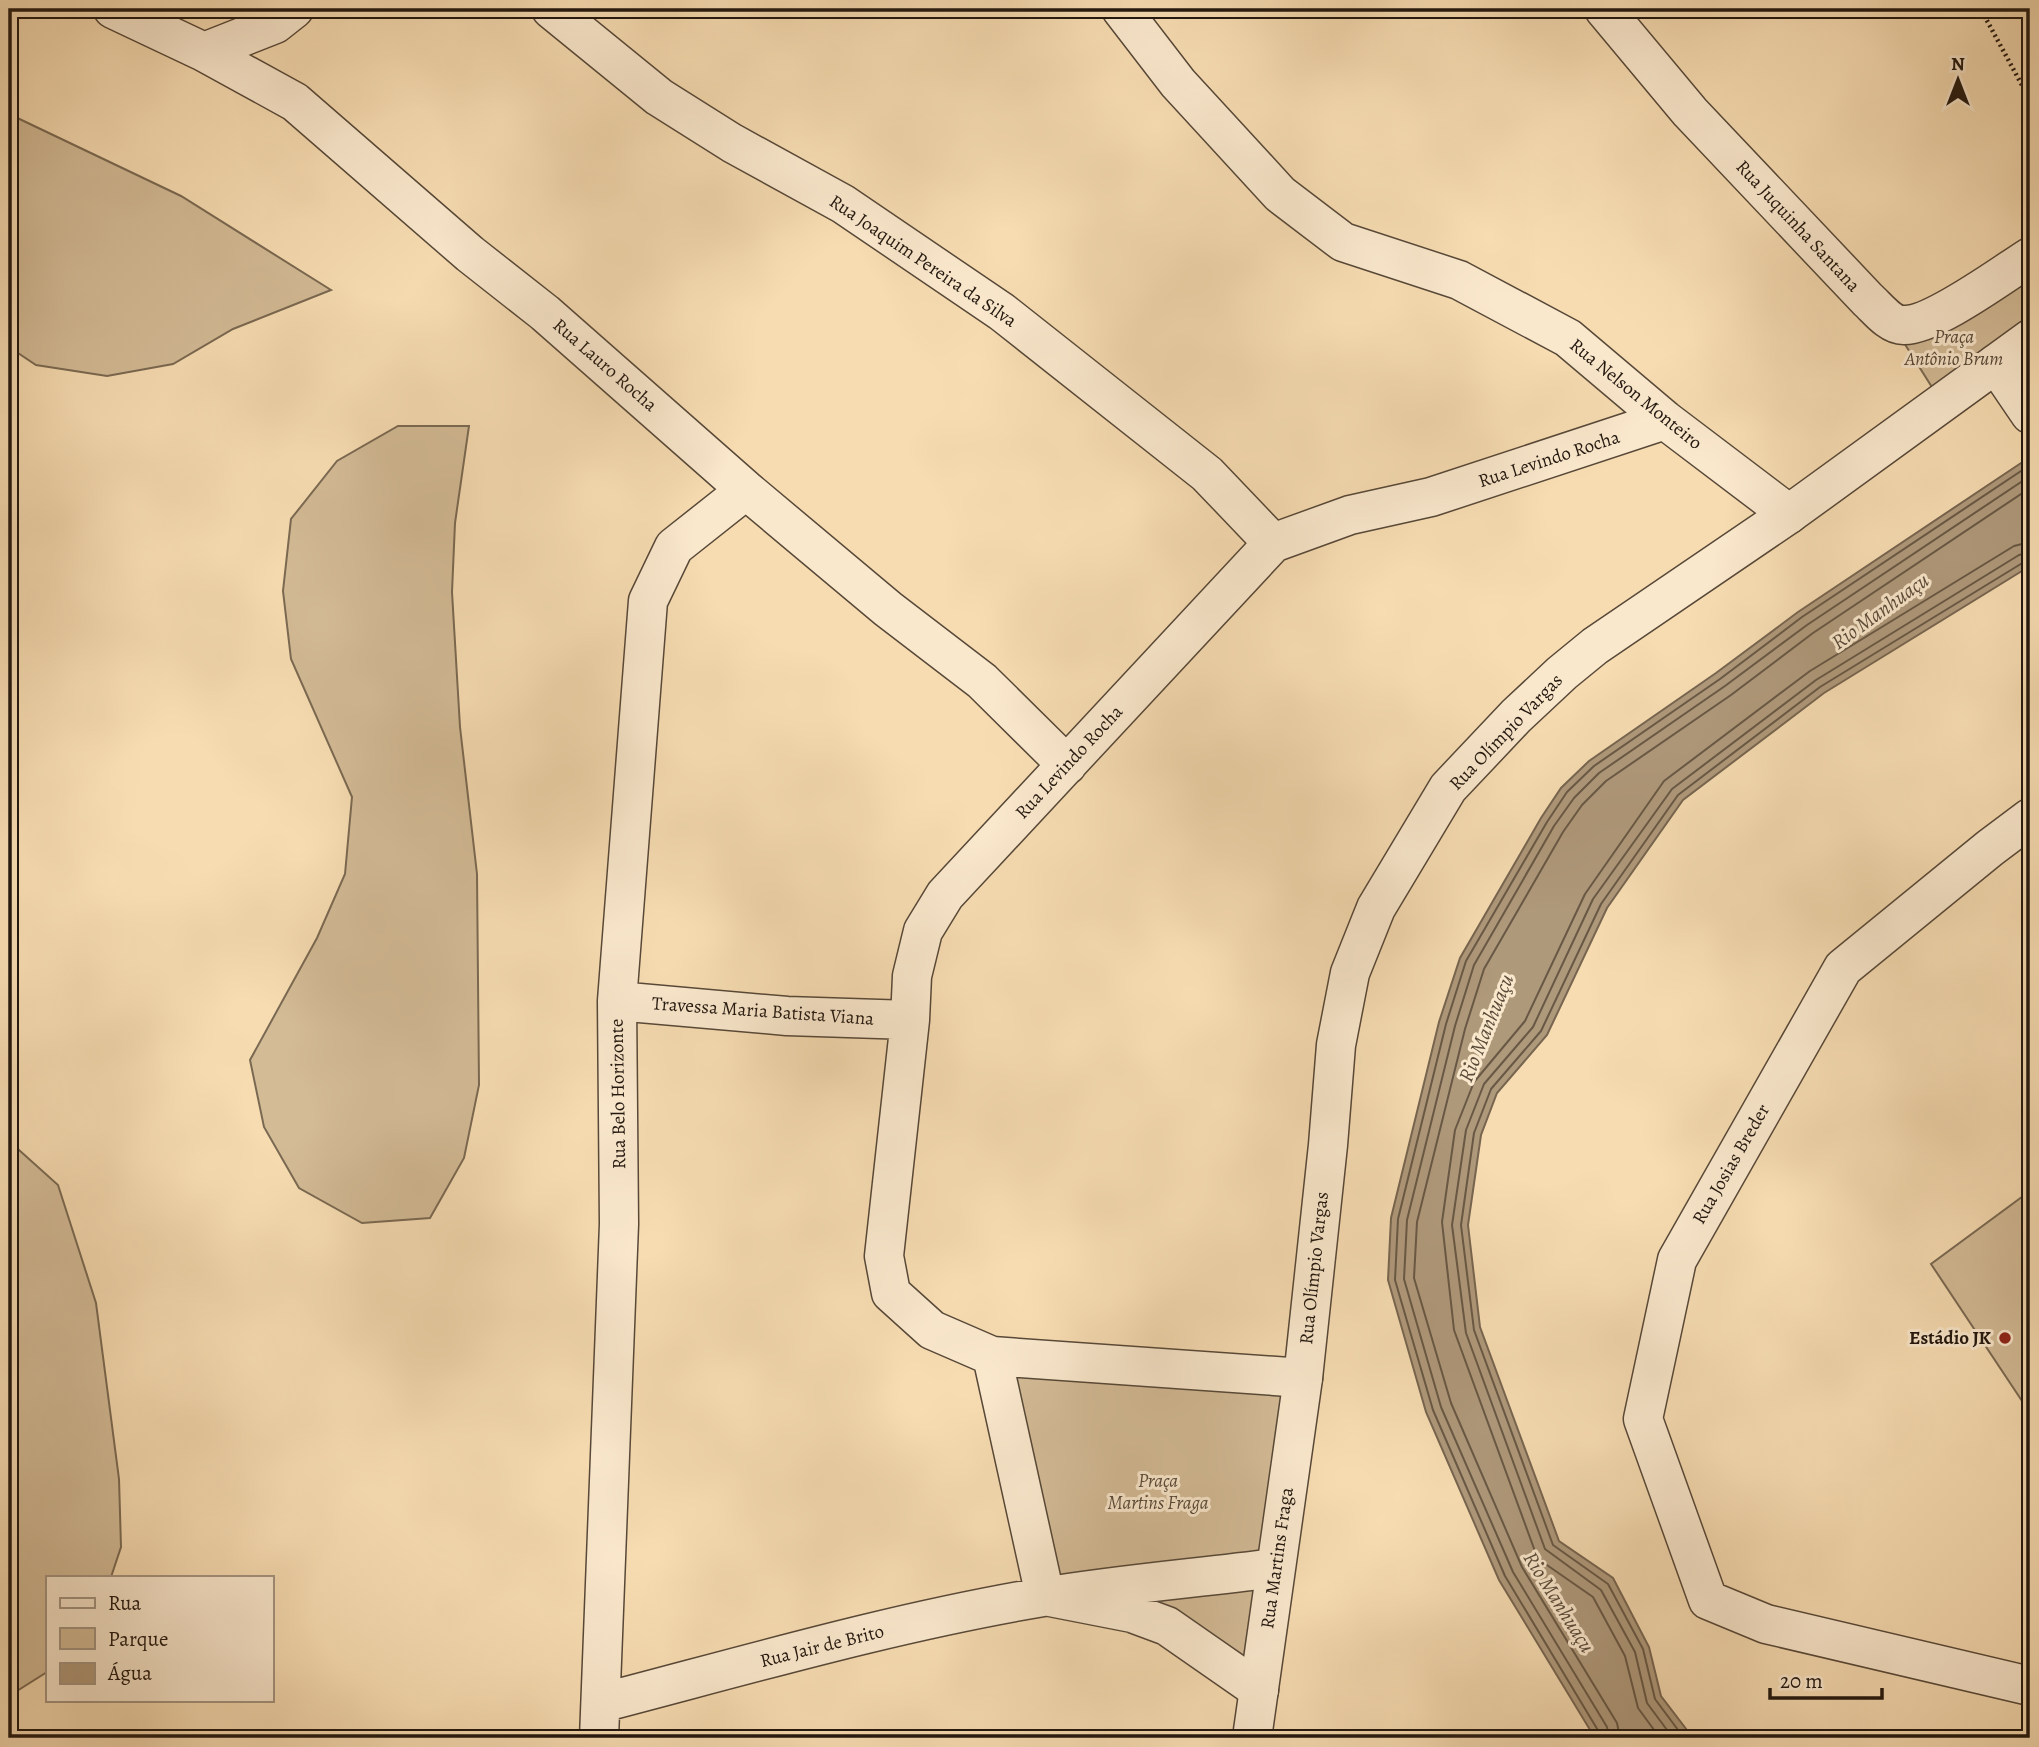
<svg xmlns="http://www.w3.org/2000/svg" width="2039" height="1747" viewBox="0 0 2039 1747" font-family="Alegreya,serif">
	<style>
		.green { fill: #d3bb96; stroke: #7a6952; stroke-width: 2 }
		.water { fill: #af997b; stroke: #776550; stroke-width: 2 }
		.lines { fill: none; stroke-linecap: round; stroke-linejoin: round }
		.shore { stroke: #685845; stroke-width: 2 }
		.minor-casing { stroke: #574838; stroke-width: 41 }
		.tertiary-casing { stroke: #574838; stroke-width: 41 }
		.path { stroke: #22170f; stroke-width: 4.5; stroke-dasharray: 2 3.5; stroke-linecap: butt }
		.minor { stroke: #fae8cd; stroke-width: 38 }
		.tertiary { stroke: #fae8cd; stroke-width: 38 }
		.poi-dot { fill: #8f2418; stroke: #fae8cd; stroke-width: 2.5 }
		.labels { text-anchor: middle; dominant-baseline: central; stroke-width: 6; stroke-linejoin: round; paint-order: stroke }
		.street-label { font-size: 19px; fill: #22170f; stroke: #fae8cd }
		.park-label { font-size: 19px; font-style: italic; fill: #574838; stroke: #fae8cd }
		.poi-label { font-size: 19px; font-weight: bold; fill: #22170f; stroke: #fae8cd; text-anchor: end }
		.water-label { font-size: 21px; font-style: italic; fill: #5a4b3a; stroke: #fae8cd }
	</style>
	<rect width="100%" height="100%" fill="#f7dcb2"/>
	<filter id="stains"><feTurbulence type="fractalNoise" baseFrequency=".00286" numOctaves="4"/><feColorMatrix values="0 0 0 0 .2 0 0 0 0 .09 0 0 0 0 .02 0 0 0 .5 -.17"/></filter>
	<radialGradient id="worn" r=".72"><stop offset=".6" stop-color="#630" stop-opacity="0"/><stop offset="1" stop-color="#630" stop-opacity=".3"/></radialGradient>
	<!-- green -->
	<path class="green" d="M9,114L181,196L331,290L233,329L173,364L107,376L36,365L9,347Z
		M2030,257V339L1942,403L1889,319Z
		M398,426H469L455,523L452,592L460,727L477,874L479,1085L464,1158L430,1218L362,1223L299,1188L264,1127L250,1060L317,938L345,874L352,797L291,659L283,591L291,519L337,461Z
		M9,1141L58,1185L96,1303L119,1479L121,1547L111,1577H47V1672L9,1696Z
		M2030,1191V1413L1931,1264Z
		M992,1356L1303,1378L1259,1690L1167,1626L1045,1596Z"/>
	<!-- water -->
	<path class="water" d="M2030,457V566L1824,693L1683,800L1607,908L1547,1035L1497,1093L1481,1135L1468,1225L1480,1327L1559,1541L1613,1578L1649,1647L1661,1696L1693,1738H1595L1499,1580L1426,1412L1388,1280L1391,1218L1439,1022L1460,958L1541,818L1561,788L1589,761L1716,673L1798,612Z"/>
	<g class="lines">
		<!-- shore -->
		<path class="shore" d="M1601,1738L1599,1732L1505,1576L1433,1410L1395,1280L1398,1219L1446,1024L1466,961L1547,822L1567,792L1594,766L1720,679L1802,617L2030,465
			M1609,1738L1607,1727L1513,1572L1441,1407L1404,1279L1407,1220L1455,1026L1474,965L1554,826L1574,798L1599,773L1725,686L1807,625L2030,476
			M1620,1738L1617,1723L1522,1567L1451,1403L1414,1278L1417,1222L1465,1029L1484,969L1563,832L1582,805L1606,781L1731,695L1813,633L2030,488
			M1660,1738L1638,1708L1625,1656L1593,1597L1544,1563L1536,1554L1454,1330L1442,1222L1455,1130L1474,1082L1525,1021L1585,894L1664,781L1810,671L2014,546L2030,542
			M1673,1738L1647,1703L1635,1652L1601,1590L1545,1549L1466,1333L1452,1225L1466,1130L1484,1084L1533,1027L1593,899L1672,789L1816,680L2019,555L2030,552
			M1684,1738L1655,1699L1643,1649L1608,1584L1553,1545L1474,1330L1461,1225L1474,1133L1491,1089L1541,1031L1601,904L1678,795L1820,687L2024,562L2030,561"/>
		<!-- minor casing -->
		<g class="minor-casing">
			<path id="minor" d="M113,9L204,52L295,102L470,254L545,313L746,490L888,609L982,681L1067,765
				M551,9L659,97L732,143L843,204L1002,312L1207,474L1273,543
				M1121,9L1178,83L1280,194L1343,242L1459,280L1568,338L1665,420L1789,514
				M1604,9L1690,112L1868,300C1877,308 1890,325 1903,325C1932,327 2003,274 2030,257
				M204,52L275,24L294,9
				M1996,364L2030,414
				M2030,818L1990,848L1843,968L1677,1260L1643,1419L1708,1600L1766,1624L2030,1686
				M617,1001L787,1016L910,1020
				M992,1356L1045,1596L1132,1613L1167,1626L1259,1690
				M1303,1378L992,1356L932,1330L891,1293L884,1256L910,1020L912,976L923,931L945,895L1273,543L1350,515L1431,497L1665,420
				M601,1703C747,1665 894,1622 1043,1597C1120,1584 1198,1578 1274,1568
				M599,1738L619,1224L617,1001L648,601L674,547L746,490"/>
		</g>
		<!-- tertiary casing -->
		<g class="tertiary-casing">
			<path id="tertiary" d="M1252,1738L1303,1378L1328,1145L1336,1045L1350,973L1376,908L1448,788L1516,716L1562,673L1595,646L1789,514L2030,339"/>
		</g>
		<!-- path -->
		<path class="path" d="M1940,9L1985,17L2030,100"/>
		<!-- minor -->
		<use href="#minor" class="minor"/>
		<!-- tertiary -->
		<use href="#tertiary" class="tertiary"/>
	</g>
	<!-- markers -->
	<circle class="poi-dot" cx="2005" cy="1338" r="7"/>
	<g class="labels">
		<!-- street labels -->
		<g class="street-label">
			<text transform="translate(1798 226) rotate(47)">Rua Juquinha Santana</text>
			<text transform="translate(923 261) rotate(34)">Rua Joaquim Pereira da Silva</text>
			<text transform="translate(605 365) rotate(41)">Rua Lauro Rocha</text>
			<text transform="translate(1636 394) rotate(39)">Rua Nelson Monteiro</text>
			<text transform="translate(1549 459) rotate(-18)">Rua Levindo Rocha</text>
			<text transform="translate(1506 732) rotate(-46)">Rua Olímpio Vargas</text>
			<text transform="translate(1069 762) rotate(-47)">Rua Levindo Rocha</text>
			<text transform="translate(763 1011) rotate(4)">Travessa Maria Batista Viana</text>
			<text transform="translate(618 1094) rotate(-91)">Rua Belo Horizonte</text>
			<text transform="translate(1731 1164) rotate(-60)">Rua Josias Breder</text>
			<text transform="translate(1314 1268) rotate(-84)">Rua Olímpio Vargas</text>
			<text transform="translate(1277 1558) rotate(-82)">Rua Martins Fraga</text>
			<text transform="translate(822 1646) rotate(-14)">Rua Jair de Brito</text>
		</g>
		<!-- park labels -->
		<g class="park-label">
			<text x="1954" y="337">Praça<tspan x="1954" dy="22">Antônio Brum</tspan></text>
			<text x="1158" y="1481">Praça<tspan x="1158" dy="22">Martins Fraga</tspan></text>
		</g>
		<!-- poi labels -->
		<g class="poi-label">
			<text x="1991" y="1338">Estádio JK</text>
		</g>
		<!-- water labels -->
		<g class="water-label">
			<text transform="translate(1880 611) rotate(-36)">Rio Manhuaçu</text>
			<text transform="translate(1486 1028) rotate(-68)">Rio Manhuaçu</text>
			<text transform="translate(1559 1602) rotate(58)">Rio Manhuaçu</text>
		</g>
	</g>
	<!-- margin -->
	<rect width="2039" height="1747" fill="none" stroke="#f7dcb2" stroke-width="35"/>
	<rect x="10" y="10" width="2018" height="1726" fill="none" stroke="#22170f" stroke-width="3.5"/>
	<rect x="18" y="18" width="2004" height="1712" fill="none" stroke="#22170f" stroke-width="2"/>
	<!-- legend -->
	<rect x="46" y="1576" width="228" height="126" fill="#fae8cd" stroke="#a49481" stroke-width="2"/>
	<rect x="60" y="1598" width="35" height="10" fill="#fae8cd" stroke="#a49481" stroke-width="2"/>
	<text x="108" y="1610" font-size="21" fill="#22170f">Rua</text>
	<rect x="60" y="1628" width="35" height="21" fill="#d3bb96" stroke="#a49481" stroke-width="2"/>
	<text x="108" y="1646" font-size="21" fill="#22170f">Parque</text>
	<rect x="60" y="1663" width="35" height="21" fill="#af997b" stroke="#a49481" stroke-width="2"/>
	<text x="108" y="1680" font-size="21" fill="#22170f">Água</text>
	<!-- north arrow -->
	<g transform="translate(1958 80)" stroke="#fae8cd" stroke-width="5" paint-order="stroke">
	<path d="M0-5L12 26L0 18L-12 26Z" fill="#22170f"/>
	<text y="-10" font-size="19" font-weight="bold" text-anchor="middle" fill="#22170f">N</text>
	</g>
	<!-- scale -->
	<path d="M1770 1688v10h112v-10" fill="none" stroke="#22170f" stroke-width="3.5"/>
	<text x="1780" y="1688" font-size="21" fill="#22170f" stroke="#fae8cd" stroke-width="5" paint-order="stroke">20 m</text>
	<rect width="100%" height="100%" filter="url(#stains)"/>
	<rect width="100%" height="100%" fill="url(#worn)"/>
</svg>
